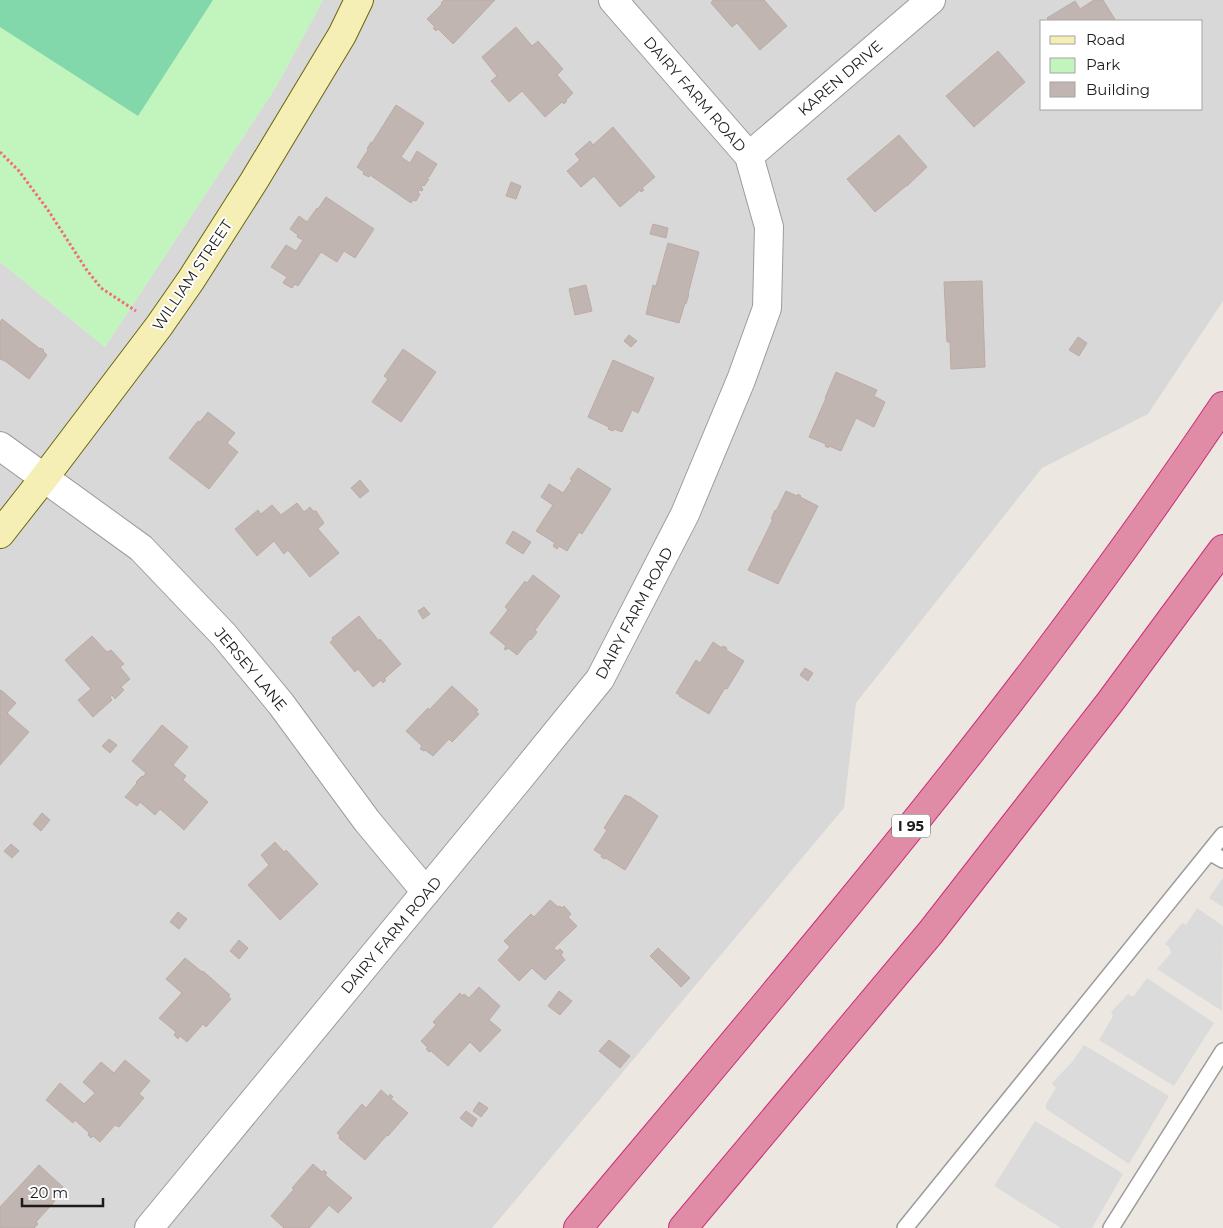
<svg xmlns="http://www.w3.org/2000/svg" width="1223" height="1228" viewBox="0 0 1223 1228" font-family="Montserrat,sans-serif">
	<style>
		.residential { fill: #d9d8d8; fill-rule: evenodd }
		.park { fill: #c2f5be }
		.pitch { fill: #82d7ab }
		.parking { fill: #dbdbdb }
		.building { fill: #c0b5b1; stroke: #bcaba4 }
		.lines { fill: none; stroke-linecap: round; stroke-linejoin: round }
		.lane-casing { stroke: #9c9c9c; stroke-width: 18 }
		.street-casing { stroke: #9c9c9c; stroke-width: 30 }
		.secondary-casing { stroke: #69660b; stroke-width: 30 }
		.highway-casing { stroke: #ca2e79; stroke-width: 30 }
		.path { stroke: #f06d72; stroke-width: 3; stroke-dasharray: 2.5 2.5; stroke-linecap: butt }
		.lane { stroke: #fff; stroke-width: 15 }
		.street { stroke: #fff; stroke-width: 28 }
		.secondary { stroke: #f5efb6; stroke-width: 28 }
		.highway { stroke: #e08ca7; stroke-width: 28 }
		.labels { text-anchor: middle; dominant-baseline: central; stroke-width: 4; stroke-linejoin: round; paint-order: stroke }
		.shield { fill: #fff; stroke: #5f5f5f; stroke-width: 1 }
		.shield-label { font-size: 14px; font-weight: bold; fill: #1b1b1b }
		.street-label { font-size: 15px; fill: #1b1b1b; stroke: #fff }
	</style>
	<rect width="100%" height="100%" fill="#ece7e1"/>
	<!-- residential -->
	<path class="residential" d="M323,0H1223V301L1148,414L1042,468L856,703L844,808L492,1228H0V262L105,347L276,87ZM1042,21H1202V109H1042Z"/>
	<!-- park -->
	<path class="park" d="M0,0H323L276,87L105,347L0,262Z"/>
	<!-- pitch -->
	<path class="pitch" d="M0,0H213L138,116L0,27Z"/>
	<!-- parking -->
	<path class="parking" d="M1223,878V907L1209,898Z
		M1197,908L1223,926L1222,1011L1157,969L1171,953L1170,948L1165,944L1182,923L1186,925Z
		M1147,978L1214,1023L1174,1086L1099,1040L1113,1016L1111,1012L1128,994L1133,997Z
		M1084,1045L1169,1096L1129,1164L1046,1109V1104L1056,1088L1052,1083L1072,1062Z
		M1035,1121L1114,1168L1123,1174L1092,1228H1061L994,1186Z"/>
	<!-- building -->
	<path class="building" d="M444,0H495L453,44L438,29L436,31L433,28L435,27L427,19L442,4L441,3Z
		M713,0H764L787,26L760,50L737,23L732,27L711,3Z
		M1094,0H1103L1116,21H1049L1047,18L1075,1L1080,9Z
		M516,27L532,46L538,41L563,69L557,75L573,93L566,100L567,101L564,104L562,102L545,117L522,91L509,102L491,81L497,76L482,57Z
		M998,51L1025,82L974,127L946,96Z
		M396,105L424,123L401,157L410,163L417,151L437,164L429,177L428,176L427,178L429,179L424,186L422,185L421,187L423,189L422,191L419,190L418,193L420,194L416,201L413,200L411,203L370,175L369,177L363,174L364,172L357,167L368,150L367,149L371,142L372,143Z
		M613,127L655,177L642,188L644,190L641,192L640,190L620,207L594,176L581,187L567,171L580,160L575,154L590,141L593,145Z
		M899,135L927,167L907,186H906L875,212L847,179Z
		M511,182L521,186L516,199L506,196Z
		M326,197L374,229L355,258L344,251L337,262L321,252L298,286L295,284L292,288L283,283L287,277L271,267L286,245L296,251L303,240L297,237L298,235L290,229L299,216L307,222L317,208L318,209Z
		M653,224L668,228L666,238L650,234Z
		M668,243L699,252L688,294H689L686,304L685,303L679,323L646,314L653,285L656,286Z
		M982,281L985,367L951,369L950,342H947L944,282Z
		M586,285L592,311L575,315L569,289Z
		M2,319L40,349L41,348L44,350L43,351L47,355L29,379L5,361L0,359V322Z
		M629,335L637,341L631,347L624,341Z
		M1078,337L1087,343L1079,356L1069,350Z
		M403,349L436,372L401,422L372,402L388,379L384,376Z
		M613,360L654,378L638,413L632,410L622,432L614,429L613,431L608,429L609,427L588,417Z
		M836,372L877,390L874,396L885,402L874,427L856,418L841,451L829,446L828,448L825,446L826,444L809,437L826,398H825Z
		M208,412L235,433L227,443L238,452L209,489L169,458L198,421L200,422Z
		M578,468L611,489L582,534L579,532L567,551L559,546L557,549L553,546L555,543L536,531L553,505L541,497L549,484L563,493L572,480L570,479Z
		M360,480L369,491L360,498L351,488Z
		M786,491L797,496L798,494L801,496L800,497L818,506L778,584L748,570L773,519H771L775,510L776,511Z
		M297,503L304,512L310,507L313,511H316L324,523L318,529L339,553L310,577L288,550L284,554L274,541L257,556L235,529L258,510L261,514L272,505L281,515Z
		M513,531L531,542L523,554L506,543Z
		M533,575L560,596L535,630L537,632L531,640L530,639L517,655L508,648L506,650L504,649L506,646L490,633L508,610L505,607L525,581L527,583Z
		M424,607L430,614L423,619L418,611Z
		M359,616L379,641L380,639L401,664L384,679L386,680L383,683L381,680L373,687L358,669L355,672L330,642L333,640L332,638Z
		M92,636L107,652L111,650L124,664L120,667L130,679L121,687L124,690L115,699L112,695L110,697L112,700L93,717L78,700L91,689L65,660Z
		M713,642L722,648L723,646L727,648L726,650L744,661L727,689L725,688L709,714L679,696L680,695L676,693L696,660L700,663Z
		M805,668L813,673L808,681L800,675Z
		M452,686L478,710L476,712L479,714L452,742L449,739L433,756L425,750L424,751L420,749L422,746L406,731L428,708L429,710Z
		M1,690L16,703L7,713L29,732L0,765V691Z
		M162,725L188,747L173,765L186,776L183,780L208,802L184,830L160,809L155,815L140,802L137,806L125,797L137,783L136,782L142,776L143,777L146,773L132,761Z
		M109,739L117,745L110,753L102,746Z
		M625,795L629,797V796L658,816L625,870L606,858L605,859L601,857L602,855L594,850L607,830L604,828Z
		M42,813L50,820L41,831L33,824Z
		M275,842L284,852L286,850L318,884L280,920L248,885L269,865L261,855Z
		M11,844L19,851L12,858L4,851Z
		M550,900L558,907L560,906L562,908L564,906L571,914L568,917L577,926L554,948L557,951L560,949L563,952L561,955L565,960L545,980L532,968L519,981L498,960L510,947L504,941L531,914L534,917Z
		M178,912L187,919L179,929L170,922Z
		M239,940L248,948L239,959L230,951Z
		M658,948L690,978L681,987L650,956Z
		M185,958L202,972L203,971L230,995L228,996L231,999L206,1027L203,1024L187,1042L180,1036L178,1039L174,1035L176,1032L159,1018L182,993L166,979Z
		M479,987L500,1006L489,1020L501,1030L480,1052L470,1042L448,1066L431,1051L429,1052L426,1049L428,1048L421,1041L436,1025L433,1022L460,993L462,996L464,994L469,998Z
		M559,991L572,1001L560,1015L548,1006Z
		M609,1040L630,1056L620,1068L599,1051Z
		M125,1060L150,1081L139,1094L144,1098L119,1127L115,1125L100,1142L93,1136L91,1138L88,1135L89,1133L75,1120L73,1123L46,1100L60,1083L84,1104L95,1093L83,1082L101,1062L114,1073Z
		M381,1090L389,1097L390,1094L393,1097L391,1099L408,1113L388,1136L387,1135L365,1160L339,1138L340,1136L337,1133L362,1104L366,1108Z
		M479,1102L488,1108L481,1117L473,1111Z
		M466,1111L477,1119L472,1127L460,1118Z
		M313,1164L322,1172L324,1170L327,1173L325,1175L352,1198L338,1213L329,1205L309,1228H284L271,1216L294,1189L292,1188Z
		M39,1165L63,1187L53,1199L55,1201L36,1222L38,1224L34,1228H0V1207Z"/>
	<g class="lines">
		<!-- lane casing -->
		<g class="lane-casing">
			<path id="lane" d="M1209,852L1223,860
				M905,1228L1223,835
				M1111,1228L1223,1051"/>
		</g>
		<!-- street casing -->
		<g class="street-casing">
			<path id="street" d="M749,156L931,0
				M0,446L141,548L224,635L281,704L367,821L426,892
				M149,1228L518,780L600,679L685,514L741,380L767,308L769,227L749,156L613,0"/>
		</g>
		<!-- secondary casing -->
		<g class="secondary-casing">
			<path id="secondary" d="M0,534L44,478L159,326L191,280L254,181L342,35L359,0"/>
		</g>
		<!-- highway casing -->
		<g class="highway-casing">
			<path id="highway" d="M578,1228C736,1039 897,851 1046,654C1107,573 1166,491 1223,406
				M683,1228L931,932L1110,702L1223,549"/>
		</g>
		<!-- path -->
		<path class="path" d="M0,152L19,171L48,210L86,269L101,288L136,311"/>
		<!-- lane -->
		<use href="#lane" class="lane"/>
		<!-- street -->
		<use href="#street" class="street"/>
		<!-- secondary -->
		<use href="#secondary" class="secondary"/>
		<!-- highway -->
		<use href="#highway" class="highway"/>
	</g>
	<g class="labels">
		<!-- shield labels -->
		<rect class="shield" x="892" y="814.5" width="38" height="23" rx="4"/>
		<g class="shield-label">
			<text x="911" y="826">I 95</text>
		</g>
		<!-- street labels -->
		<g class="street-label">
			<text transform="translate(840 78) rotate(-41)">KAREN DRIVE</text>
			<text transform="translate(695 94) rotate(49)">DAIRY FARM ROAD</text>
			<text transform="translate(192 275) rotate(-56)">WILLIAM STREET</text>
			<text transform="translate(634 613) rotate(-62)">DAIRY FARM ROAD</text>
			<text transform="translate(251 669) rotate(50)">JERSEY LANE</text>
			<text transform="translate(391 935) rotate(-50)">DAIRY FARM ROAD</text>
		</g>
	</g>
	<!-- legend -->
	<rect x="1040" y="20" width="162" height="90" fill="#ffffff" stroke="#a4a4a4"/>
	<rect x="1050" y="36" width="25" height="8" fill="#f5efb6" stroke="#a4a4a4"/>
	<text x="1086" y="45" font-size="15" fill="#1b1b1b">Road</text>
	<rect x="1050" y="58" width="25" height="15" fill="#c2f5be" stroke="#a4a4a4"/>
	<text x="1086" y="70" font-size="15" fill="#1b1b1b">Park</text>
	<rect x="1050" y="82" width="25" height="15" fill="#c0b5b1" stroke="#a4a4a4"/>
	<text x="1086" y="95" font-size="15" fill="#1b1b1b">Building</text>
	<!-- scale -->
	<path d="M22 1198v8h81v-8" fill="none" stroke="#1b1b1b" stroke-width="2.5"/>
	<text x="30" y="1198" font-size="15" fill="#1b1b1b" stroke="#ffffff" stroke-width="4" paint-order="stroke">20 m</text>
</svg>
